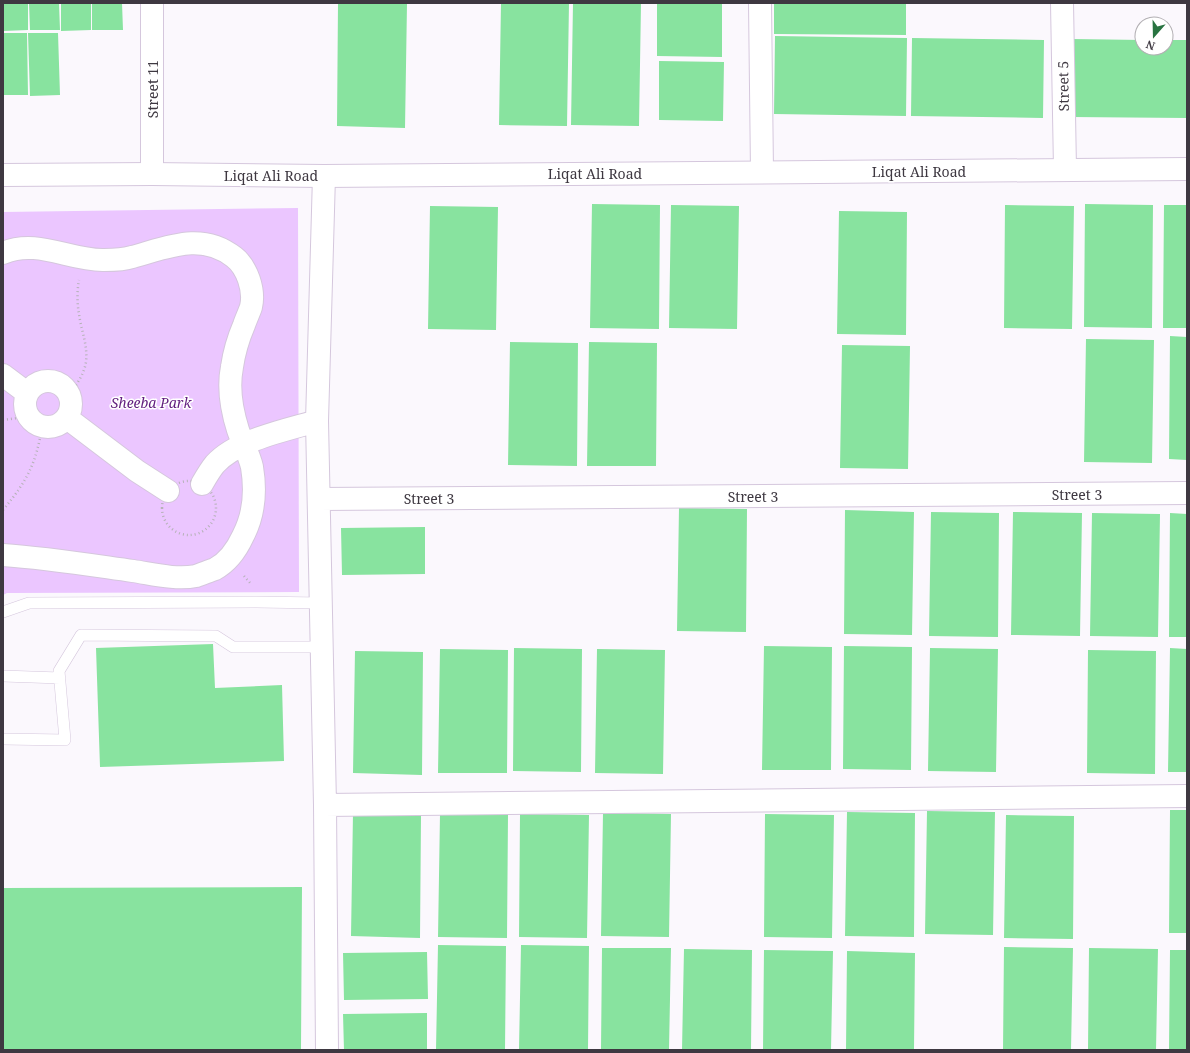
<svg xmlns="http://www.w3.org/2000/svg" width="1190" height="1053" viewBox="0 0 1190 1053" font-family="'Noto Serif',serif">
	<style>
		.green { fill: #ebc6ff }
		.building { fill: #88e39f }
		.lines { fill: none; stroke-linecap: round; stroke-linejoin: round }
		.lane-casing { stroke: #d5c7dd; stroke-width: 12 }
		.street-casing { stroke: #d5c7dd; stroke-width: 24 }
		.secondary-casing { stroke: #d5c7dd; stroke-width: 24 }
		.path { stroke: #b6b2b8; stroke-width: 2.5; stroke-dasharray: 1 3; stroke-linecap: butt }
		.lane { stroke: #fff; stroke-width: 11 }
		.street { stroke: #fff; stroke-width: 22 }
		.secondary { stroke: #fff; stroke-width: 22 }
		.labels { text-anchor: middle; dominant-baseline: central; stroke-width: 3; stroke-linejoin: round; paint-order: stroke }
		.street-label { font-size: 14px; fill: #3e3841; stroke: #fff }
		.park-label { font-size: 14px; font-style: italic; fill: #621e7f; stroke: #fff }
	</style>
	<rect width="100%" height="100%" fill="#fbf8fd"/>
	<!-- green -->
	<path class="green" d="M298,208L299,592L7,593L3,595V212Z"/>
	<!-- building -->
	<path class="building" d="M3,3H28V30L3,31Z
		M29,3H59L60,30H30Z
		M61,3H91V30L61,31Z
		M92,3H122L123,30H92Z
		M338,3L407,4L405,128L337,126Z
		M501,3H569L567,126L499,125Z
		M573,3H641L639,126L571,125Z
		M657,3H722V57L657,56Z
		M774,3H906V35L774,34Z
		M3,33H27L28,95H3Z
		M28,33H58L60,95L30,96Z
		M775,36L907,38L906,116L774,114Z
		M912,38L1044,40L1043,118L911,116Z
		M1072,39L1142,40V48H1166V40H1187V118L1072,117Z
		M659,61L724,62L723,121L659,120Z
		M592,204L660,205L659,329L590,328Z
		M1085,204L1153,205L1152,328L1084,327Z
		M671,205L739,206L737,329L669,328Z
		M1005,205L1074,206L1072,329L1004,328Z
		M1164,205H1187V328H1163Z
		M430,206L498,207L496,330L428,329Z
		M839,211L907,212L906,335L837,334Z
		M1170,336L1187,337V460L1169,459Z
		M1086,339L1154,340L1152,463L1084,462Z
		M510,342L578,343L577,466L508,465Z
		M589,342L657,343L656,466H587Z
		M842,345L910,346L908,469L840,468Z
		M679,508L747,509L746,632L677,631Z
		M845,510L914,512L912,635L844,634Z
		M931,512L999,513L998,637L929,636Z
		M1013,512L1082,513L1080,636L1011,635Z
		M1092,513L1160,514L1158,637L1090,636Z
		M1170,513L1187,514V637H1169Z
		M425,527V574L342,575L341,528Z
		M213,644L215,688L282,685L284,761L100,767L96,648Z
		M764,646L832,647L831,770H762Z
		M844,646L912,647L911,770L843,769Z
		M514,648L582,649L581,772L513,771Z
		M930,648L998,649L996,772L928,771Z
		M1170,648L1187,649V772H1168Z
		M440,649L508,650L507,773H438Z
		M597,649L665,650L663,774L595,773Z
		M1088,650L1156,651L1155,774L1087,773Z
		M355,651L423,652L422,775L353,773Z
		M1170,810H1187V933H1169Z
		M927,811L995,812L993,935L925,934Z
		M847,812L915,813L914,937L845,936Z
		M353,813L421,815L420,938L351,936Z
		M603,813L671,814L669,937L601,936Z
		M440,814L508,815L507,938L438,937Z
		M520,814L589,815L587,938L519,937Z
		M765,814L834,815L832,938L764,937Z
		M1006,815L1074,816L1073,939L1004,938Z
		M302,887L301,1050H3V888Z
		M438,945L506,946L505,1050H436Z
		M521,945L589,946L588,1050H519Z
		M1004,947L1073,948L1071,1050H1003Z
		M602,948H671L669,1050H601Z
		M1089,948L1158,949L1156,1050H1088Z
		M684,949L752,950L751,1050H682Z
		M764,950L833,951L831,1050H763Z
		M1170,950H1187V1050H1169Z
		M847,951L915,953L914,1050H846Z
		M427,952L428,999L344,1000L343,953Z
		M427,1013V1050H344L343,1014Z"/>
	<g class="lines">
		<!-- lane casing -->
		<g class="lane-casing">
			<path id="lane" d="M3,612L29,603L256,602L321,603
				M3,676L60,678
				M3,739L65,740L59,671L81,635L216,636L233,647H322"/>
		</g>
		<!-- street casing -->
		<g class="street-casing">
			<path id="street" d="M152,3V174
				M760,3L762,172
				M1062,3L1065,169
				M324,176L317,421L325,805L327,1050
				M3,253C37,238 70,261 104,260C113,260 123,260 132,257C166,248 201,231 234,257C247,267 255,290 251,307C249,313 246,319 244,325C238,339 234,353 232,367C228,387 232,411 238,430C242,442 249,454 252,467C256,491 254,515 243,536C237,549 228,562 215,569C209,571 202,574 196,576C176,580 153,574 133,571C90,565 47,558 3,555
				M3,375L27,393
				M25 404a23 23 0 1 1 46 0a23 23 0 1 1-46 0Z
				M67,418L137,471L168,491
				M202,484C206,477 210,470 215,464C237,440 286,430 317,421
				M319,499L1187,493
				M325,805L1187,796"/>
		</g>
		<!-- secondary casing -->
		<g class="secondary-casing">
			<path id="secondary" d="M3,175L152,174L324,176L1187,169"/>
		</g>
		<!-- path -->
		<path class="path" d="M69,395C76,385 84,375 86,362C88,345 81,330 79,314C77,303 77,291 79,280
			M3,420L25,417
			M162 508a27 27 0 1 1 54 0a27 27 0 1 1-54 0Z
			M3,510C27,481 36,464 42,427
			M244,576L251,584"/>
		<!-- lane -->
		<use href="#lane" class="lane"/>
		<!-- street -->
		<use href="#street" class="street"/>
		<!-- secondary -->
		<use href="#secondary" class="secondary"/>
	</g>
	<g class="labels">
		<!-- street labels -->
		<g class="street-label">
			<text transform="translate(1063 86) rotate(-91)">Street 5</text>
			<text transform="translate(152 89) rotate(-90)">Street 11</text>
			<text x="919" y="171">Liqat Ali Road</text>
			<text x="595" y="173">Liqat Ali Road</text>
			<text x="271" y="175">Liqat Ali Road</text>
			<text x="1077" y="494">Street 3</text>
			<text x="753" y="496">Street 3</text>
			<text x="429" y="498">Street 3</text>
		</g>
		<!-- park labels -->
		<g class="park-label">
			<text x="151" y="402">Sheeba Park</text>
		</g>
	</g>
	<!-- border -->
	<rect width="1190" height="1053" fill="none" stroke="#3e3841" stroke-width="8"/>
	<!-- north arrow -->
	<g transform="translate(1154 36) rotate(200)"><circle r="19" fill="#ffffff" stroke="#b2afb3"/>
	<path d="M0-3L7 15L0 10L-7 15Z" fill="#287340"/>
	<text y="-6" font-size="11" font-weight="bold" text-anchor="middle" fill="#3e3841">N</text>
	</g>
</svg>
